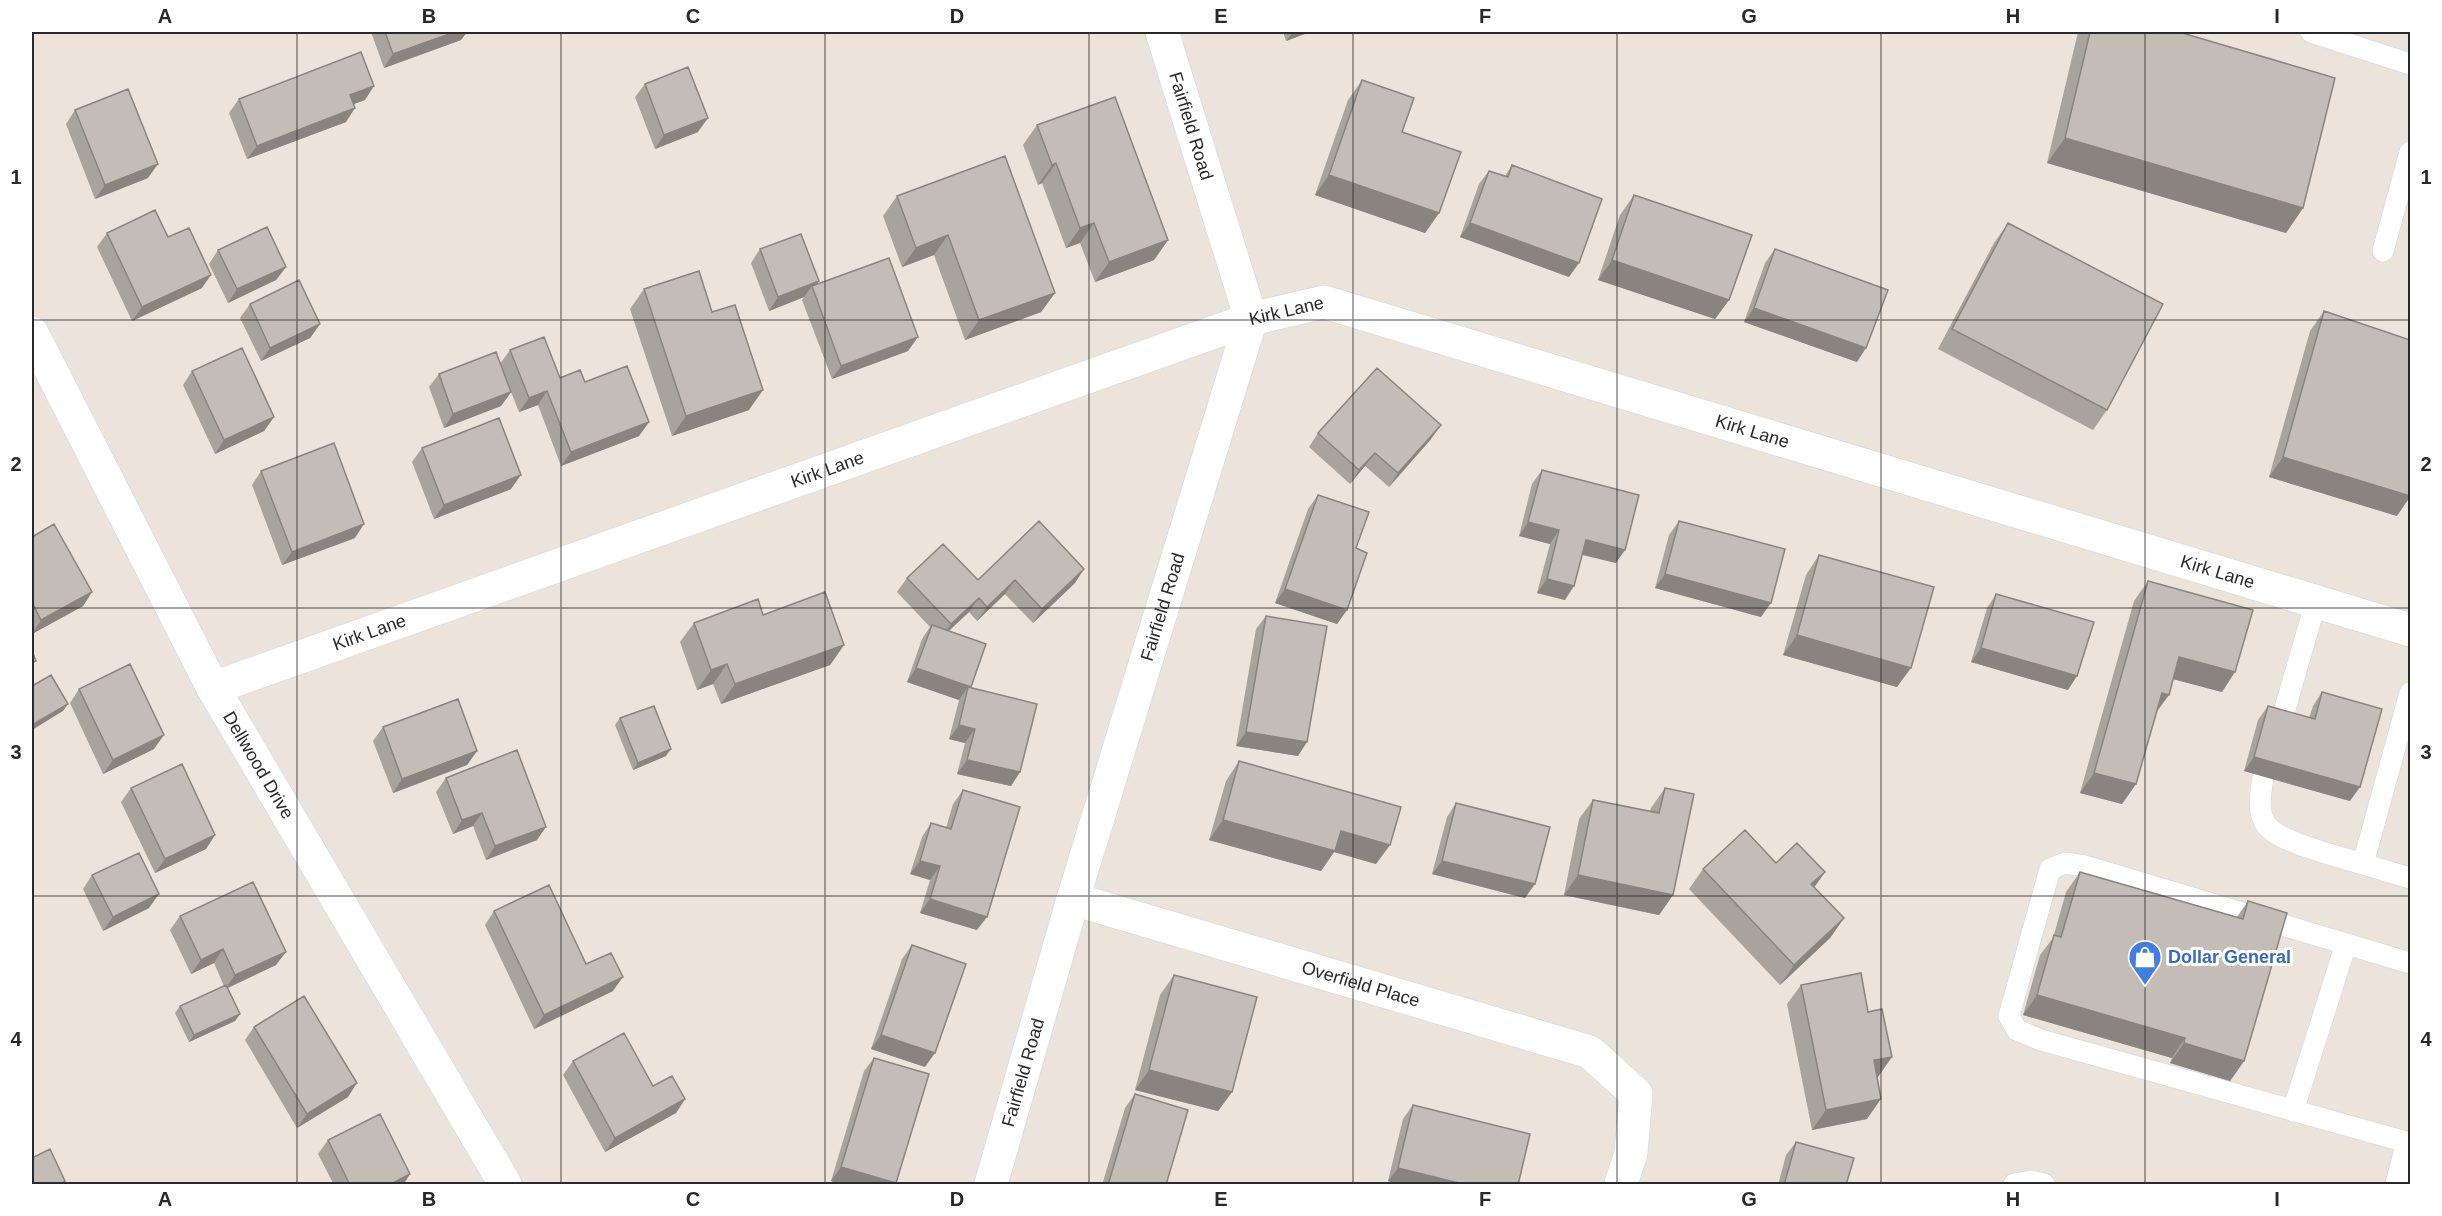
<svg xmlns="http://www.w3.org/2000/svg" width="2442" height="1216" viewBox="0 0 2442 1216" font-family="Arial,sans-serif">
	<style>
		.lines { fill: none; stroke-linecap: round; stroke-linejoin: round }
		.service-casing { stroke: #d0d5e2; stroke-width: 22 }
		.minor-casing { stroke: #d0d5e2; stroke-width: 34 }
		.tertiary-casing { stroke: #d0d5e2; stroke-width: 34 }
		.service { stroke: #fff; stroke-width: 21 }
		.minor { stroke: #fff; stroke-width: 33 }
		.tertiary { stroke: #fff; stroke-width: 33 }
		.wall { fill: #a9a39d }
		.shaded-wall { fill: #898480 }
		.building { fill: #c4bdb7; stroke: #898480; stroke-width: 1.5 }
		.grid { fill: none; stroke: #292929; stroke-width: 1.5; stroke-opacity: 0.55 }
		.labels { text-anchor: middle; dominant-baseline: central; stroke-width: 6; stroke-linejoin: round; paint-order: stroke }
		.street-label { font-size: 18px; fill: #292929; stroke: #fff }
		.shop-label { font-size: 18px; font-weight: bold; fill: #366cbe; stroke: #fff; text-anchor: start }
		.neatline { fill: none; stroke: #292929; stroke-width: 2 }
		.grid-label { font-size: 20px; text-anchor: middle; font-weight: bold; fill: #292929 }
	</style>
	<rect width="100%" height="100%" fill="#ece3da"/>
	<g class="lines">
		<!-- service casing -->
		<g class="service-casing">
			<path id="service" d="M2311,32L2410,64
				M2383,251L2410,152
				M2410,693L2363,864L2410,878
				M2280,726L2316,601
				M2263,777C2261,792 2257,809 2265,823C2275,842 2341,857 2363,864
				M2410,963L2085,866L2065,863L2050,869L2009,1016L2017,1030L2041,1040L2410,1143
				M2293,1111L2346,944
				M2014,1184L2031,1181L2044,1184"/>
		</g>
		<!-- minor casing -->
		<g class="minor-casing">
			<g id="minor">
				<path id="s1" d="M32,333L213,688L505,1184"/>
				<path id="s2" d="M213,688L1251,319L1324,302L2410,630"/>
				<path id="s3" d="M1073,899L1590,1052L1636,1094L1631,1153L1621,1184"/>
				<path id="s4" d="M991,1184L1073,899L1251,319L1162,32"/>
			</g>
		</g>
		<!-- tertiary casing -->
		<g class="tertiary-casing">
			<path id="tertiary" d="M2402,1184L2410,1154"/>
		</g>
		<!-- service -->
		<use href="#service" class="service"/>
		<!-- minor -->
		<use href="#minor" class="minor"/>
		<!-- tertiary -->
		<use href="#tertiary" class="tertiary"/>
	</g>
	<!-- wall -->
	<path class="wall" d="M371,32H467L461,40L384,68Z
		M1283,32H1310L1286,41Z
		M2078,32H2179L2303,208L2286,233L2047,163Z
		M1362,80L1402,132L1439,213L1425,233L1315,195L1348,100Z
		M645,84L698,132L655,149L635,97Z
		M239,99L365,100L354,104L346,122L247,159L229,113Z
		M75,110L148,178L95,199L66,124Z
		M1037,125L1168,240L1154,260L1095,282L1080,243L1066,248L1042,183L1038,185L1023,145Z
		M1512,165L1569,277L1460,237L1479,184L1489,171L1505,176Z
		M1634,195L1729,300L1715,319L1598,280L1620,215Z
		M897,196L1055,293L1041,312L965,340L934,255L902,267L883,216Z
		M2008,223L2107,410L2093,430L1938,349L1994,243Z
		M107,233L168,237L202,288L132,321L97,247Z
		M760,249L819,281L817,284L908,351L832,379L802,300L804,297L769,311L751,263Z
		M1775,249L1857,362L1744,322L1765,263Z
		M218,250L286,267L276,280L228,303L209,264Z
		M644,289L712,312L749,410L672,436L630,309Z
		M250,304L320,324L310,338L261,361L240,318Z
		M2324,311L2397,516L2269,477L2310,331Z
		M510,350L560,378L585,382L649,422L639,436L561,466L538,405L519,412L500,364Z
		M192,371L274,417L264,431L215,454L183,385Z
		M439,374L511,392L501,406L444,428L429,387Z
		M1318,433L1431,439L1389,487L1365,466L1350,484L1309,447Z
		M422,448L511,489L434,519L412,462Z
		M1542,470L1616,563L1582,555L1565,600L1537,593L1550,544L1519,536L1532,484Z
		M261,471L355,538L282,565L252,485Z
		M1318,495L1356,548L1347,610L1337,624L1275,603L1308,509Z
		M1039,521L1075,583L1033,623L1005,594L977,621L969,612L949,631L970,687L1020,772L1011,786L957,774L965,743L949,739L959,700L907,682L922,639L930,627L897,592L907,578L978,580Z
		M1679,521L1761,617L1655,588L1669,535Z
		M32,537L92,592L83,606L32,634Z
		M1819,555L1897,687L1783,655L1806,575Z
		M2148,581L2222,692L2173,679L2156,712L2136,784L2122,804L2080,793L2134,601Z
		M1996,594L2068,690L1971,662L1987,608Z
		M763,615L844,645L830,665L721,704L713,684L697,690L680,642L694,623Z
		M1266,616L1298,756L1236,746L1256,629Z
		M79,689L154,749L103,774L70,703Z
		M2322,692L2350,801L2244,771L2258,720L2268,706L2309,718L2313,706Z
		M620,718L666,756L633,770L615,725Z
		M383,727L477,751L467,765L393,793L373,741Z
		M1239,761L1376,864L1334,852L1321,871L1209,840L1226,781Z
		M446,778L537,840L486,860L473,826L453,834L436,792Z
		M131,788L215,835L206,849L155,873L121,802Z
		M1665,788L1673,895L1659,915L1564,895L1579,819L1593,800L1650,811L1651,808Z
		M963,790L977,930L920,913L930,880L910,874L922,837L931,823L946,828L953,804Z
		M1456,803L1525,898L1432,874L1447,817Z
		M1776,863L1825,872L1814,887L1844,918L1830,938L1780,985L1689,889L1703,869Z
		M2080,872L2237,917L2248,901L2244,1061L2230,1081L2170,1063L2172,1058L2023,1015L2040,955L2053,938L2066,892Z
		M92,875L149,908L103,931L83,889Z
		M494,911L586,964L613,991L534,1029L485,925Z
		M180,916L276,965L228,988L240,1014L235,1021L189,1042L175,1013L180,1006L224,986L214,963L191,974L170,930Z
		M912,945L925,1067L871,1049L902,959Z
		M1174,975L1232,1092L1218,1111L1135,1090L1160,995Z
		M1801,985L1878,1077L1867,1119L1812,1130L1787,1004Z
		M254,1027L348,1097L297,1128L245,1040Z
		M874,1058L896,1183L895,1185H843L831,1181L864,1071Z
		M573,1061L653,1086L685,1099L676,1113L605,1152L563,1075Z
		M1135,1094L1166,1185H1102L1125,1108Z
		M1413,1105L1518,1185H1400L1388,1181L1403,1119Z
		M328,1140L410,1174L403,1185H334L318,1154Z
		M1796,1142L1846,1185H1778L1786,1155Z"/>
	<!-- shaded-wall -->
	<path class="shaded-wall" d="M455,32H467L461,40L384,68L393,54Z
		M1293,32H1310L1286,41Z
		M374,86L365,100L340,109L350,95Z
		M355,108L346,122L247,159L257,146Z
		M708,118L698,132L655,149L664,135Z
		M2065,138L2303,208L2286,233L2047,163Z
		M1056,163L1042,183L1038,185L1052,165Z
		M158,164L148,178L95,199L105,185Z
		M1329,175L1439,213L1425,233L1315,195Z
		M1094,223L1080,243L1066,248L1080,228Z
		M1470,223L1579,263L1569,277L1460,237Z
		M948,235L934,255L902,267L916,248Z
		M1168,240L1154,260L1095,282L1109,262Z
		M1612,260L1729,300L1715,319L1598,280Z
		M286,267L276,280L228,303L237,289Z
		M211,275L202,288L132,321L142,307Z
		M819,281L813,290L812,286L804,297L769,311L778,297Z
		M1055,293L1041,312L965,340L979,320Z
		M1754,308L1866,348L1857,362L1744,322Z
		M320,324L310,338L261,361L270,348Z
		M918,337L908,351L832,379L841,366Z
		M763,390L749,410L672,436L686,416Z
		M547,391L538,405L519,412L529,398Z
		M511,392L501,406L444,428L453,414Z
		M274,417L264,431L215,454L224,440Z
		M649,422L639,436L561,466L571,452Z
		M1441,425L1431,439L1389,487L1398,473Z
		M1375,453L1365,466L1350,484L1359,470Z
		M2283,457L2410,496V497L2397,516L2269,477Z
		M521,475L511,489L434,519L444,505Z
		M1528,522L1559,530L1550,544L1519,536Z
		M364,524L355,538L282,565L292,552Z
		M1586,540L1625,550L1616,563L1576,553Z
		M1084,569L1075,583L1033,623L1042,609Z
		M1665,574L1771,603L1761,617L1655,588Z
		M1547,579L1574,586L1565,600L1537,593Z
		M1015,580L1005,594L977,621L987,607Z
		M1285,589L1347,610L1337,624L1275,603Z
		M92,592L83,606L32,634L41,620Z
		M979,598L969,612L941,638L951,624Z
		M1797,635L1911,668L1897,687L1783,655Z
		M844,645L830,665L721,704L735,684Z
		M1981,648L2077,676L2068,690L1971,662Z
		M2179,657L2235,672L2222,692L2165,677Z
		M727,664L713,684L697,690L711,670Z
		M916,668L971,687H968L959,700L907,682Z
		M2162,693L2169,695L2155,714Z
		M68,704L63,711L32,730V725Z
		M959,725L975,729L965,743L949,739Z
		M1246,732L1307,742L1298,756L1236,746Z
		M164,735L154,749L103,774L113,760Z
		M671,749L666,756L633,770L638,763Z
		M477,751L467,765L393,793L402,779Z
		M2254,757L2360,787L2350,801L2244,771Z
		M967,760L1020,772L1011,786L957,774Z
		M2094,773L2136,784L2122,804L2080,793Z
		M482,813L473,826L453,834L462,820Z
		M1223,820L1341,831L1390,845L1376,864L1334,852L1321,871L1209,840Z
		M546,827L537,840L486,860L495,846Z
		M215,835L206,849L155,873L165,859Z
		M920,861L940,866L930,880L910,874Z
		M1442,861L1535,884L1525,898L1432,874Z
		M1825,872L1811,892V884Z
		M1578,875L1673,895L1659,915L1564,895Z
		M159,894L149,908L103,931L113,917Z
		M930,899L987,917L977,930L920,913Z
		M1844,918L1830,938L1780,985L1794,965Z
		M223,949L214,963L191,974L201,960Z
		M286,952L276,965L225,989L235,975Z
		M623,977L613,991L534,1029L544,1015Z
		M2037,995L2185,1038L2172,1058L2023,1015Z
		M240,1014L235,1021L189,1042L194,1035Z
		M881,1035L935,1053L925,1067L871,1049Z
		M2184,1043L2244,1061L2230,1081L2170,1063Z
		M1892,1057L1878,1077L1860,1080L1874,1060Z
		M1149,1070L1232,1092L1218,1111L1135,1090Z
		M357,1083L348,1097L297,1128L307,1114Z
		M685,1099L676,1113L605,1152L615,1138Z
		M1881,1099L1867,1119L1812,1130L1826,1110Z
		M841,1167L896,1183L895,1185H843L831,1181Z
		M1398,1168L1467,1185H1400L1388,1181Z
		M410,1174L403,1185H389Z"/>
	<!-- building -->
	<path class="building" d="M385,32H455L393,54Z
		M2090,32H2179L2335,78L2303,208L2065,138Z
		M361,52L374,86L350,95L355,108L257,146L239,99Z
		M688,67L708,118L664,135L645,84Z
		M1362,80L1414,98L1402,132L1461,152L1439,213L1329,175Z
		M128,89L158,164L105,185L75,110Z
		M1115,97L1168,240L1109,262L1094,223L1080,228L1056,163L1052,165L1037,125Z
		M1005,156L1055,293L979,320L948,235L916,248L897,196Z
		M1512,165L1602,199L1579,263L1470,223L1489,171L1508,177Z
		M1634,195L1752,235L1729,300L1612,260Z
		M155,210L168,237L189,228L211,275L142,307L107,233Z
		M2008,223L2163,304L2107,410L1952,329Z
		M267,227L286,267L237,289L218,250Z
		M801,234L819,281L778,297L760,249Z
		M1775,249L1888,290L1866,348L1754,308Z
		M889,258L918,337L841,366L812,286Z
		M699,271L712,312L735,305L763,390L686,416L644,289Z
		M299,280L320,324L270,348L250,304Z
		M2324,311L2410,340V496L2283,457Z
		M544,337L560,378L580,370L585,382L627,366L649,422L571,452L547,391L529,398L510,350Z
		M242,348L274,417L224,440L192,371Z
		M496,352L511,392L453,414L439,374Z
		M1377,368L1441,425L1398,473L1375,453L1359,470L1318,433Z
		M499,418L521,475L444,505L422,448Z
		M334,443L364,524L292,552L261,471Z
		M1542,470L1639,495L1625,550L1586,540L1574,586L1547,579L1559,530L1528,522Z
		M1318,495L1369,512L1356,548L1367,553L1347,610L1285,589Z
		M1039,521L1084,569L1042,609L1015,580L987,607L979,598L951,624L907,578L943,544L978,580Z
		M1679,521L1785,549L1771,603L1665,574Z
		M54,524L92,592L41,620L32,602V537Z
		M1819,555L1934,587L1911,668L1797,635Z
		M2148,581L2253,610L2235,672L2179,657L2169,695L2162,693L2136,784L2094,773Z
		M825,592L844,645L735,684L727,664L711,670L694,623L758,599L763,615Z
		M1996,594L2094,622L2077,676L1981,648Z
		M1266,616L1327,626L1307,742L1246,732Z
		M932,625L986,644L971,687L916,668Z
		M32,651L36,661L32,663Z
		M130,664L164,735L113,760L79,689Z
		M51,675L68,704L32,725V686Z
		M968,687L1037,704L1020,772L967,760L975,729L959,725Z
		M2322,692L2382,709L2360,787L2254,757L2268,706L2315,719Z
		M458,699L477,751L402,779L383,727Z
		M654,706L671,749L638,763L620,718Z
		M517,750L546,827L495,846L482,813L462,820L446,778Z
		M1239,761L1401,807L1390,845L1341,831L1335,851L1223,820Z
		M182,764L215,835L165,859L131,788Z
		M1665,788L1694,794L1673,895L1578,875L1593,800L1659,813Z
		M963,790L1020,807L987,917L930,899L940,866L920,861L931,823L951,829Z
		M1456,803L1550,827L1535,884L1442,861Z
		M1745,830L1776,863L1797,843L1825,872L1811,884L1844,918L1794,965L1703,869Z
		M139,853L159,894L113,917L92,875Z
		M2080,872L2243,919L2248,901L2287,913L2244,1061L2184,1043L2185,1038L2037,995L2054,935L2061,937Z
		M253,882L286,952L235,975L223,949L201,960L180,916Z
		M549,885L586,964L611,953L623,977L544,1015L494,911Z
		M912,945L966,964L935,1053L881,1035Z
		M1861,973L1868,1012L1882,1009L1892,1057L1874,1060L1881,1099L1826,1110L1801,985Z
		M1174,975L1257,997L1232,1092L1149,1070Z
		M226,985L240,1014L194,1035L180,1006Z
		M304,996L357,1083L307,1114L254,1027Z
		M624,1033L653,1086L672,1076L685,1099L615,1138L573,1061Z
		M874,1058L929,1074L896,1183L841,1167Z
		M1135,1094L1188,1110L1166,1185H1108Z
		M1413,1105L1530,1134L1518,1185H1467L1398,1168Z
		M380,1114L410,1174L389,1185H350L328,1140Z
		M1796,1142L1854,1158L1846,1185H1784Z
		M50,1149L65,1181L59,1185H32V1158Z"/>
	<!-- grid -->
	<path class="grid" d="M297,32V1184M561,32V1184M825,32V1184M1089,32V1184M1353,32V1184M1617,32V1184M1881,32V1184M2145,32V1184M32,320H2410M32,608H2410M32,896H2410"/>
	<!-- icons -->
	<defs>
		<g id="shop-pin" transform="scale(1.725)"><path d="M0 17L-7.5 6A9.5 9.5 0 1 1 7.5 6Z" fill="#3f7fe0" stroke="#fff"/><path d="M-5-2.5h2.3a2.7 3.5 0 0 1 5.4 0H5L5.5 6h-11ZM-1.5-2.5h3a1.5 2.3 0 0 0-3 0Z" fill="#fff"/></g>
	</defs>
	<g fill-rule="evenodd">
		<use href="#shop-pin" x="2145" y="957"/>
	</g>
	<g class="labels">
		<!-- street labels -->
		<g class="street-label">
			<text transform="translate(1191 126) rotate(73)">Fairfield Road</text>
			<text stroke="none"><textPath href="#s2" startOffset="1138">Kirk Lane</textPath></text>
			<text stroke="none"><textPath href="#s2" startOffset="1624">Kirk Lane</textPath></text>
			<text stroke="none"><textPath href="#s2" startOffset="652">Kirk Lane</textPath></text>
			<text stroke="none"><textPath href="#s2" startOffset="2110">Kirk Lane</textPath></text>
			<text stroke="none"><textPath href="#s4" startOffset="602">Fairfield Road</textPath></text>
			<text stroke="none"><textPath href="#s2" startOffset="166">Kirk Lane</textPath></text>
			<text stroke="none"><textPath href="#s1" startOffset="488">Dellwood Drive</textPath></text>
			<text stroke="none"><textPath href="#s3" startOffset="300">Overfield Place</textPath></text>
			<text stroke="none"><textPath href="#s4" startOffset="116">Fairfield Road</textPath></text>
		</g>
		<!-- shop labels -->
		<g class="shop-label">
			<text x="2168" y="957">Dollar General</text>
		</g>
	</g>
	<!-- border -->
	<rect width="2442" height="1216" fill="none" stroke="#ffffff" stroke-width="66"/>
	<rect x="33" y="33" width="2376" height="1150" class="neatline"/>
	<g class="grid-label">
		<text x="165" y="23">A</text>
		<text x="429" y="23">B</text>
		<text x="693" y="23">C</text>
		<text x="957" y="23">D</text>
		<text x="1221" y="23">E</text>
		<text x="1485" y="23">F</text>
		<text x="1749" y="23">G</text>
		<text x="2013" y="23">H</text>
		<text x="2277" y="23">I</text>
		<text x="16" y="184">1</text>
		<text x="2426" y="184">1</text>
		<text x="16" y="471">2</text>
		<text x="2426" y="471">2</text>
		<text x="16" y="759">3</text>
		<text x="2426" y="759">3</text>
		<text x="16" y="1046">4</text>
		<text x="2426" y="1046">4</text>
		<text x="165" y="1206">A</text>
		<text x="429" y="1206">B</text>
		<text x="693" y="1206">C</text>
		<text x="957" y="1206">D</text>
		<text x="1221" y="1206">E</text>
		<text x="1485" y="1206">F</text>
		<text x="1749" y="1206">G</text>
		<text x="2013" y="1206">H</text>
		<text x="2277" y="1206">I</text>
	</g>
</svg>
